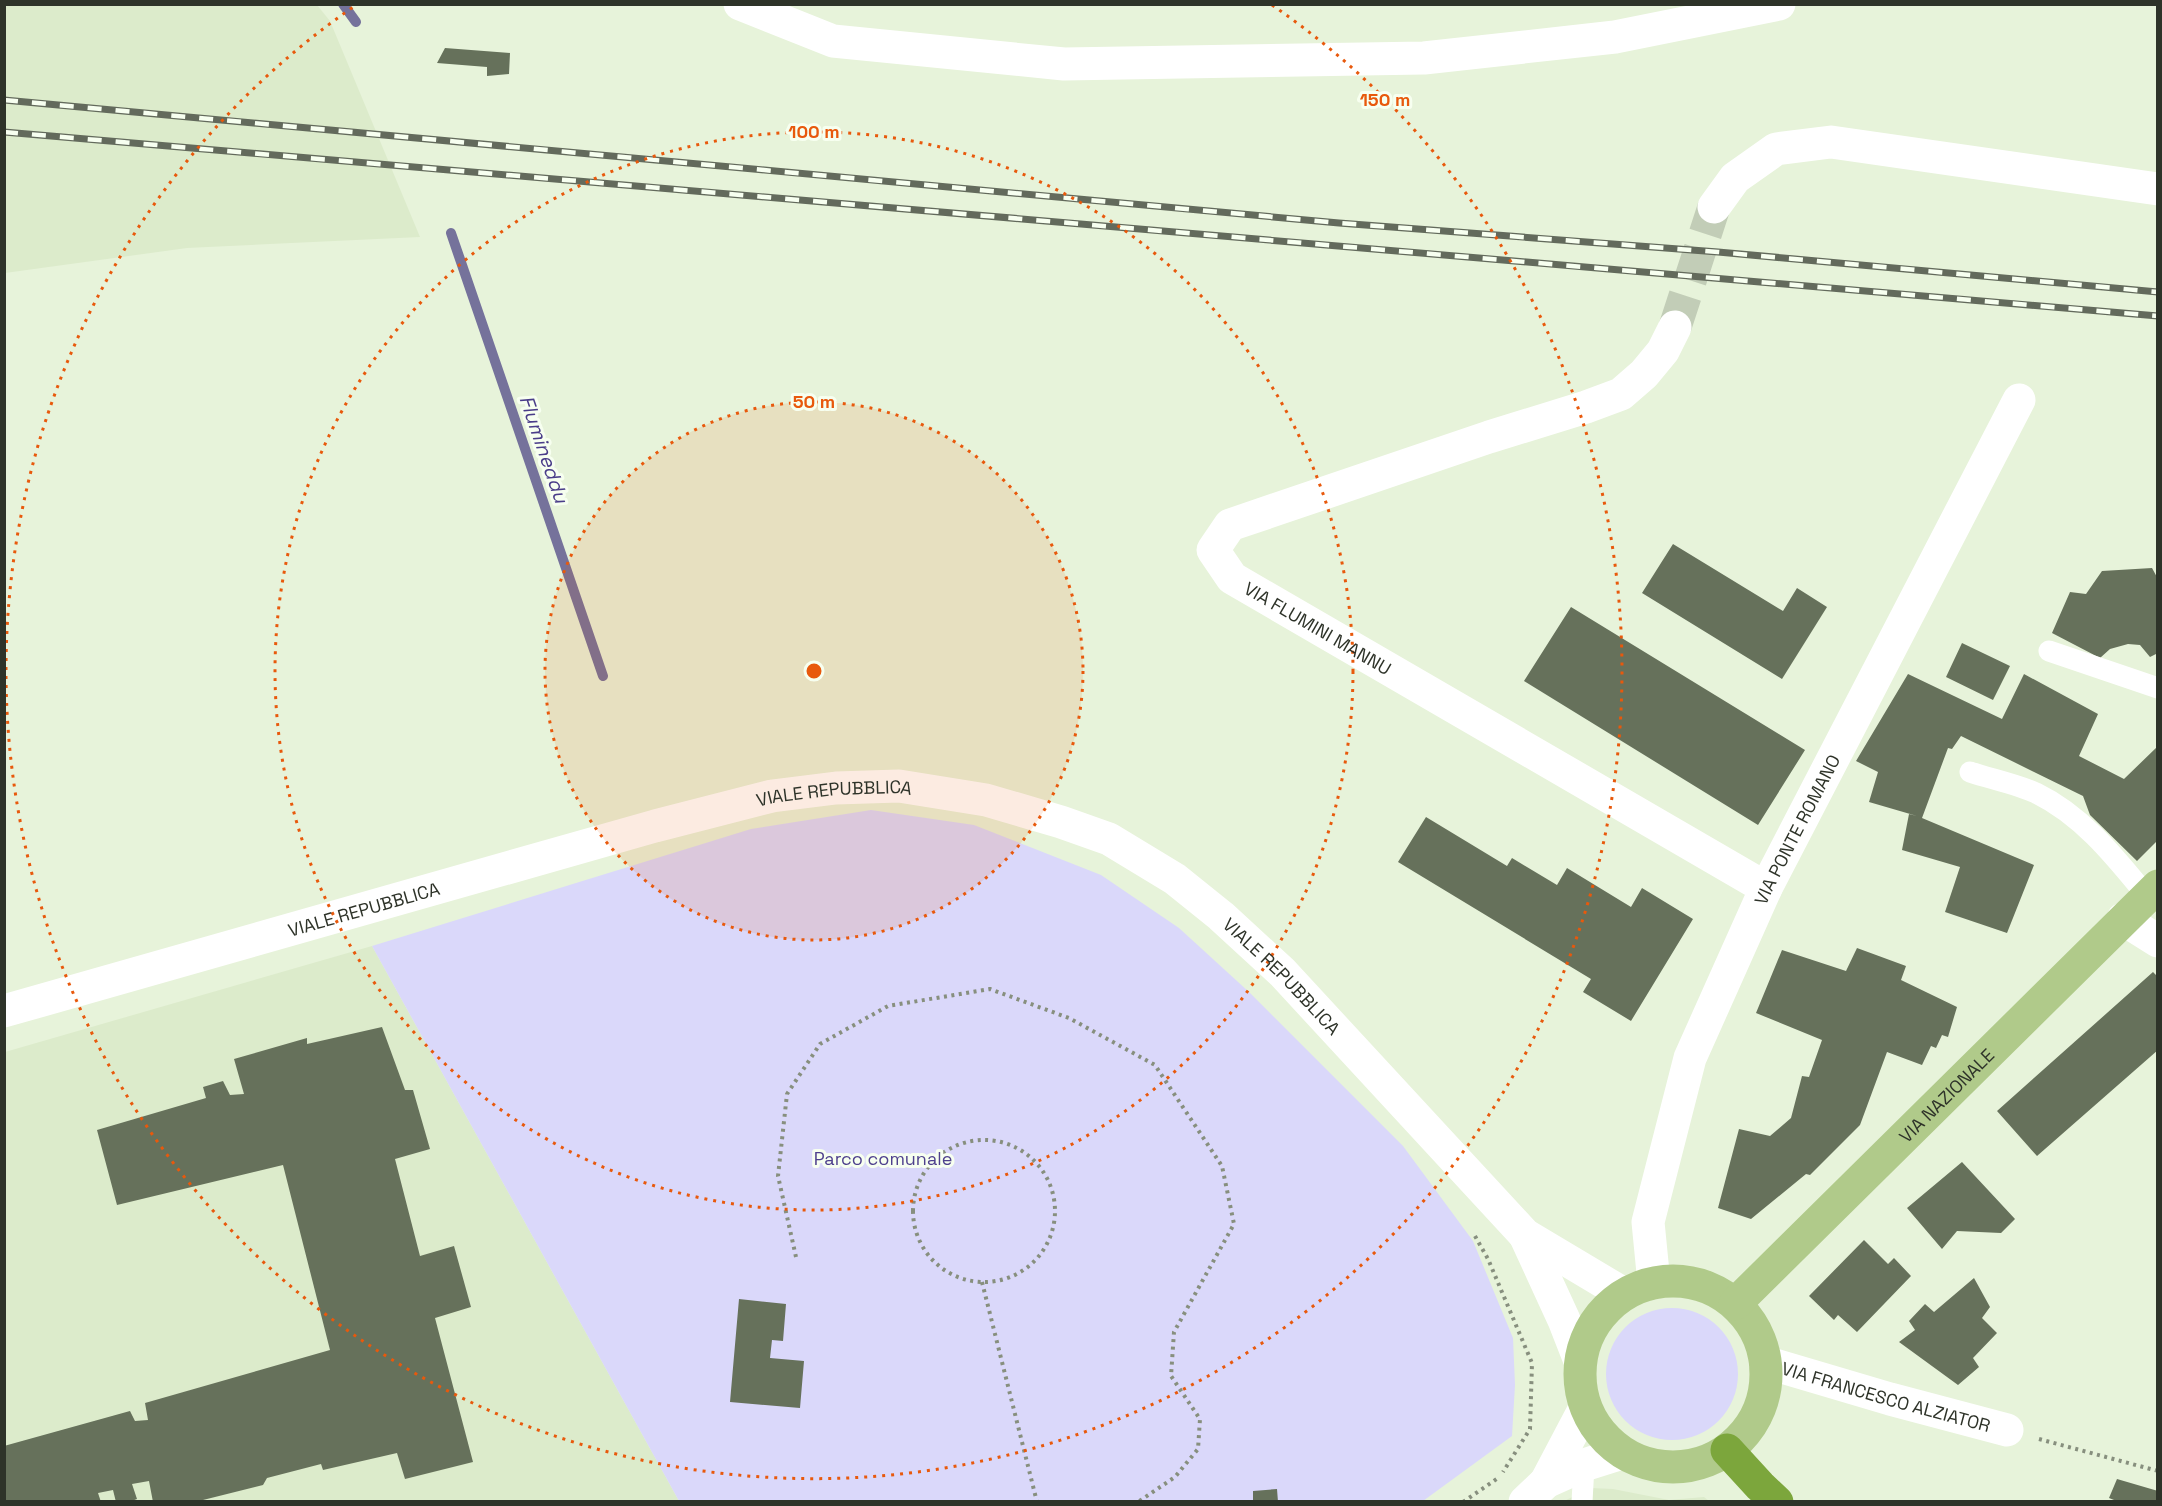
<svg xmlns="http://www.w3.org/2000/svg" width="2162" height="1506" viewBox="0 0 2162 1506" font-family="'Space Grotesk',sans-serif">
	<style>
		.built { fill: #dcebcb }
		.green { fill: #dad8fa }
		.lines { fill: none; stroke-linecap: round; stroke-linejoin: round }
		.stream { stroke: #75729b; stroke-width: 10 }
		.building { fill: #66715b }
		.street-tunnel { stroke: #c2cdb7; stroke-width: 33; stroke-dasharray: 33 16; stroke-linecap: butt }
		.path { stroke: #878f7e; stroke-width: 4; stroke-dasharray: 3 4.5; stroke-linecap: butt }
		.lane { stroke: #fff; stroke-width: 21 }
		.street { stroke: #fff; stroke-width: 33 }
		.secondary { stroke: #fff; stroke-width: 33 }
		.primary { stroke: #b0ca8a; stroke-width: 33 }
		.highway { stroke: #7ca63c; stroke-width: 33 }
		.rail-casing { stroke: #636a5c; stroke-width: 7 }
		.rail { stroke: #f7fff0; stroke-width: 4.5; stroke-dasharray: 14; stroke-linecap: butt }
		.ring { fill: none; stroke: #e8590c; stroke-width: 3; stroke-dasharray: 3 6 }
		.labels { text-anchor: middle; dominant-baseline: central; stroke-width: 6; stroke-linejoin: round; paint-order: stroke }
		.street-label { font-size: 18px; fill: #2e3329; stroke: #f7fff0 }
		.park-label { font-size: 18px; fill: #4e408d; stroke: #f7fff0 }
		.water-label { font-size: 20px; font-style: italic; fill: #4a3d89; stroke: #f7fff0 }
		.centre { fill: #e8590c; stroke: #f7fff0; stroke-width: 3 }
		.ring-label { font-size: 18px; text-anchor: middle; font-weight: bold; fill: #e8590c; stroke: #f7fff0; stroke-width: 6; stroke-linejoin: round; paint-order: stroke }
	</style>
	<rect width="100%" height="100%" fill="#e7f3da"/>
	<!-- built -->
	<path class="built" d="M4,5H317L330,21L420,237L187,248L5,273Z
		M372,946L679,1501L5,1502V1052Z
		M1591,1488L1613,1489L1669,1500L1704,1497L1709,1501L1562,1502Z"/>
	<!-- green -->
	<path class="green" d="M871,810L974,825L1101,875L1179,928L1249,992L1403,1146L1473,1241L1513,1338L1515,1385L1512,1436L1423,1501H679L372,946L751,829Z
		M1606 1374a66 66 0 1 1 132 0a66 66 0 1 1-132 0Z"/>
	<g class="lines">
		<!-- stream -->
		<path class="stream" d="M343,4L356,22
			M451,233L603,676"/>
	</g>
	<!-- building -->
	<path class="building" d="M445,48L510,53L509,74L487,76V67L437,63Z
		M1673,544L1783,611L1797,588L1827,607L1782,679L1642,593Z
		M2152,568L2158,579V653L2150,657L2140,645L2128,644L2110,649L2100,658L2052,633L2070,592L2086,594L2102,571Z
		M1571,607L1805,750L1758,825L1524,681Z
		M1962,643L2010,666L1993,700L1946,677Z
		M1908,674L2002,719L2024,674L2098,714L2079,756L2124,779L2158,746V840L2137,861L2090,815L2083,796L1961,736L1952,749L1948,748L1922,818L2034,865L2007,933L1945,912L1960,867L1902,850L1909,814L1917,816L1869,802L1878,772L1856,761Z
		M1426,817L1507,866L1512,858L1557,885L1567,868L1631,907L1642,888L1693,919L1631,1021L1583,992L1591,979L1398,862Z
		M1857,948L1906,966L1901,980L1957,1007L1948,1037L1942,1035L1936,1048L1931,1046L1922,1065L1887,1052L1860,1125L1810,1175L1806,1174L1751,1219L1718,1208L1739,1129L1770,1136L1791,1118L1802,1076L1809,1077L1822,1040L1756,1013L1782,950L1846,971Z
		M2153,972L2158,977V1050L2037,1156L1997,1111Z
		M382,1027L405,1090H413L430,1149L395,1159L420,1256L454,1246L471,1307L435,1318L473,1462L405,1479L397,1453L323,1470L321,1464L267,1478L263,1485L195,1502H153L149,1481L132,1484L137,1499L129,1502H116L113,1490L98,1493L101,1502H4V1446L130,1411L135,1421L148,1420L145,1403L330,1350L283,1165L117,1205L97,1130L206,1098L203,1087L223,1081L230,1095L244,1094L234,1059L307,1038V1044Z
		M1962,1162L2015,1219L2001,1233L1957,1231L1942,1249L1907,1208Z
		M1864,1240L1888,1264L1894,1258L1911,1276L1857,1332L1838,1315L1834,1320L1809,1296Z
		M1974,1278L1990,1307L1982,1318L1997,1333L1973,1358L1979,1367L1958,1385L1899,1342L1915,1330L1909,1321L1925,1304L1934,1312Z
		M739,1299L786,1304L783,1341L772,1340L770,1358L804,1361L800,1408L730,1402Z
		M2117,1479L2158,1491V1502H2119L2109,1498Z
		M1277,1489L1278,1502H1253V1491Z"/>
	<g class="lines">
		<!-- street-tunnel -->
		<path class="street-tunnel" d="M1675,327L1714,207"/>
		<!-- path -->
		<path class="path" d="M913 1211a71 71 0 1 1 142 0a71 71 0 1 1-142 0Z
			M1475,1236L1488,1259L1532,1363L1530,1429L1503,1472
			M796,1257L778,1176L787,1094L820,1044L888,1006L990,989L1069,1018L1155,1065L1222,1166L1234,1224L1174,1332L1171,1376L1200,1419L1198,1449L1175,1477L1138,1502
			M982,1282L1037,1502
			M2039,1439L2158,1471
			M1463,1502L1498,1478"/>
		<!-- lane -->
		<path class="lane" d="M2049,651L2158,688
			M1970,772C1991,779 2016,784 2036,793C2083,816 2115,857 2147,896
			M1582,1502L1584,1465"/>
		<!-- street -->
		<g class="street">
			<path d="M740,4L833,41L1064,64L1424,58L1615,37L1779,4"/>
			<path d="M1714,207L1735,178L1776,149L1831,142L2158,189"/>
			<path id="s1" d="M1675,327L1663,351L1644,374L1621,394L1586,407L1489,437L1230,525L1213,550L1232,578L1766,888"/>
			<path d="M2123,919L2158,941"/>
			<path id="s2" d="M1654,1283L1648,1222L1690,1058L1766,888L2019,400"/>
			<path id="s3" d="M1765,1362L1890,1399L2007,1430"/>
		</g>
		<!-- secondary -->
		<g class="secondary">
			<path id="s4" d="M4,1011L655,826L772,796L836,788L899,786L986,800L1061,822L1109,839L1175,879L1221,916L1282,972L1525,1235L1624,1294"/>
			<path d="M1525,1235L1564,1320L1580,1361"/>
			<path d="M1546,1482L1585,1408"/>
			<path d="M1525,1502L1546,1482L1584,1465L1622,1453"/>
		</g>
		<!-- primary -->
		<g class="primary">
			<circle cx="1673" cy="1374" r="93"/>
			<path id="s5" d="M1735,1304L2158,886"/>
		</g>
		<!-- highway -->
		<path class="highway" d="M1727,1450L1760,1486L1777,1502"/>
		<!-- rail casing -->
		<g class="rail-casing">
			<path id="rail" d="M4,100L1339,223L1718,252L2158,292
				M4,132L2158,316"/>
		</g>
		<!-- rail -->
		<use href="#rail" class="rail"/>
	</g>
	<!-- distance rings -->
	<circle cx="814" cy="671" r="269" fill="#e8590c" fill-opacity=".12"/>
	<g class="ring">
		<circle cx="814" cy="671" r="269"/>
		<circle cx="814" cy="671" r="539"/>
		<path d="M1272 5A808 808 0 1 1 356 5"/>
	</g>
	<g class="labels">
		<!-- street labels -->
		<g class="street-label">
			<text stroke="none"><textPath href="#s1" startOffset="663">VIA FLUMINI MANNU</textPath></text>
			<text stroke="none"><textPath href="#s4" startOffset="860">VIALE REPUBBLICA</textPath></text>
			<text stroke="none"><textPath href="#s2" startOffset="483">VIA PONTE ROMANO</textPath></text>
			<text stroke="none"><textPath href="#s4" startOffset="374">VIALE REPUBBLICA</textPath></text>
			<text stroke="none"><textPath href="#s4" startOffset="1364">VIALE REPUBBLICA</textPath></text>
			<text stroke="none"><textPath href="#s5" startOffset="297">VIA NAZIONALE</textPath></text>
			<text stroke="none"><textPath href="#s3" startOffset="126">VIA FRANCESCO ALZIATOR</textPath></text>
		</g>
		<!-- park labels -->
		<g class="park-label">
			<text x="883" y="1158">Parco comunale</text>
		</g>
		<!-- water labels -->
		<g class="water-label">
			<text transform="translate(544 449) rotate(71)">Flumineddu</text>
		</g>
	</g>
	<circle cx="814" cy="671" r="9" class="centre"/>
	<g class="ring-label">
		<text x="1385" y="106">150 m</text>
		<text x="814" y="138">100 m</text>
		<text x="814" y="408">50 m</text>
	</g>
	<!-- border -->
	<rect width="2162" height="1506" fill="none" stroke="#2e3329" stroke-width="12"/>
</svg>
